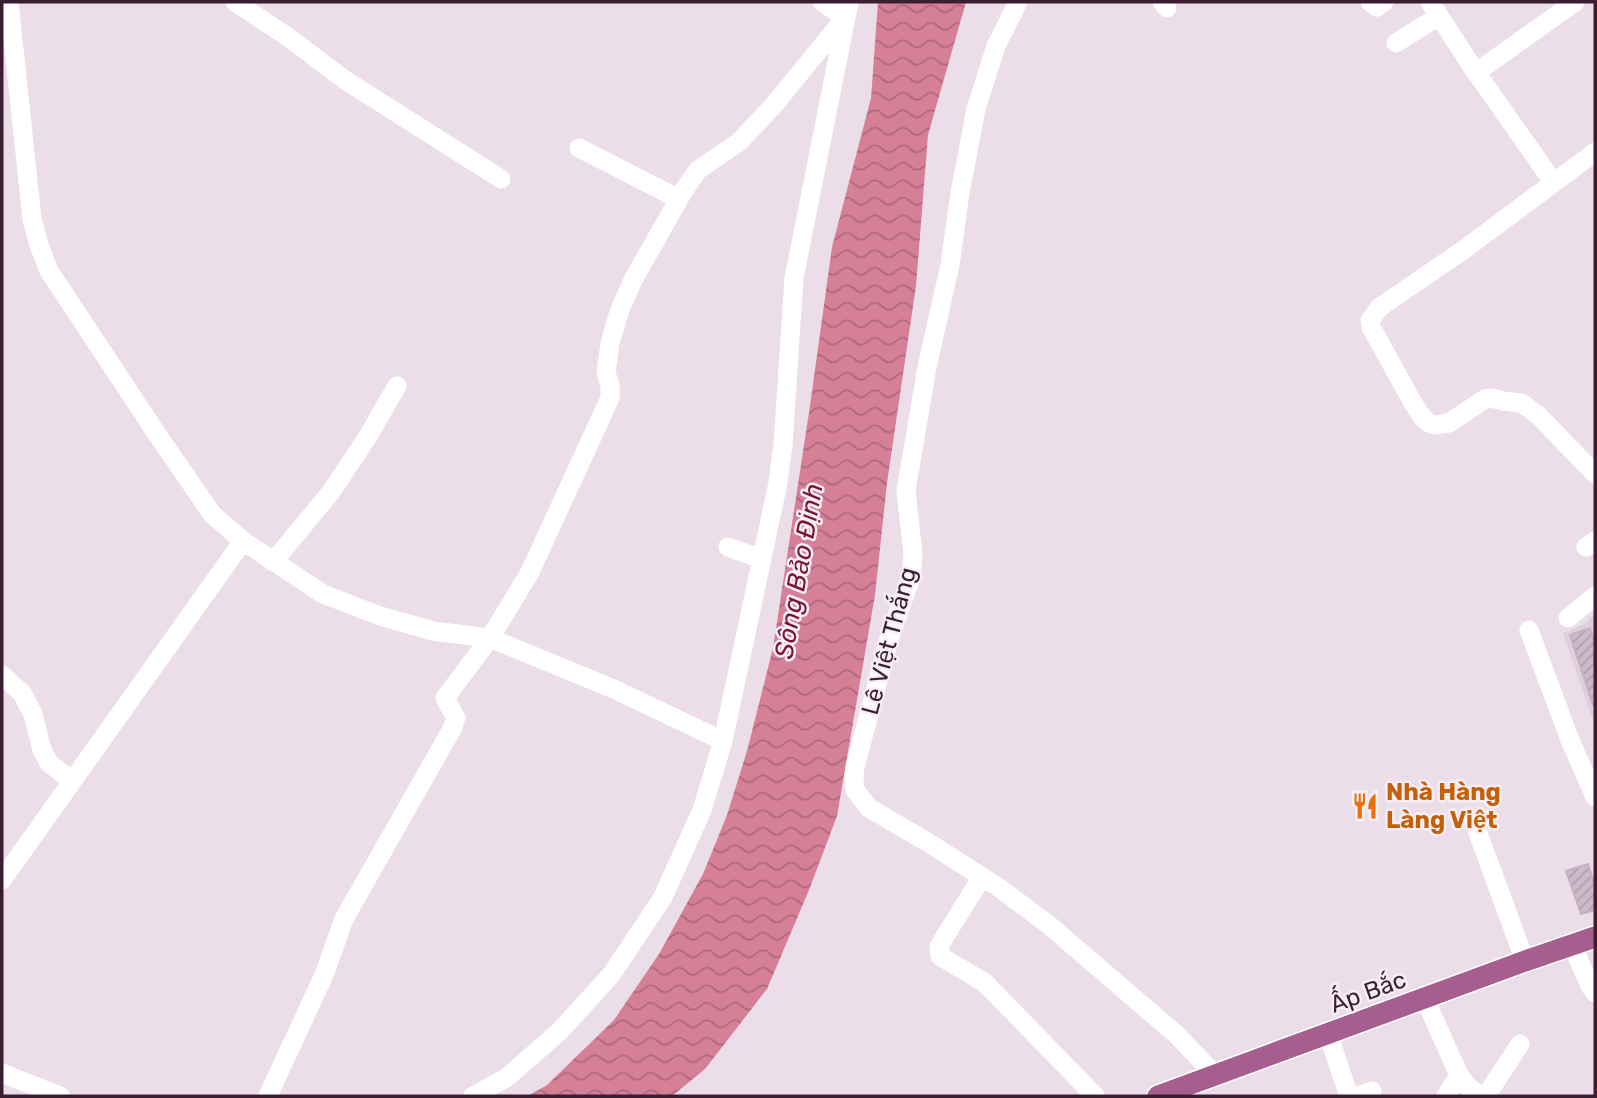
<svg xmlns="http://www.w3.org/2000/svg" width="1597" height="1098" viewBox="0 0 1597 1098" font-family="Rubik,sans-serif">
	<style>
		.built { fill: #dfcfdd }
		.water { fill: url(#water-waves) }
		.building { fill: url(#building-hatch); stroke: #c5b0c2; stroke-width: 2 }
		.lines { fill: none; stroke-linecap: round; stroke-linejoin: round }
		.major-casing { stroke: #fff; stroke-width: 24 }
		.minor { stroke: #fff; stroke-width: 19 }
		.major { stroke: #a55e8e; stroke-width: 21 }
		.labels { text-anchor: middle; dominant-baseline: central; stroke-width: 5; stroke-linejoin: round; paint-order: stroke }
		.street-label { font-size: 24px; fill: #3c1e33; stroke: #f7eef7 }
		.food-label { font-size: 24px; font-weight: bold; fill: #c56008; stroke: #f7eef7; text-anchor: start }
		.water-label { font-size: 26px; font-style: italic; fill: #7c132f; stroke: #f7eef7 }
	</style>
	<defs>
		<pattern id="water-waves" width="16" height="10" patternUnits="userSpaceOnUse" patternTransform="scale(1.75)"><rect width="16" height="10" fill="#d68098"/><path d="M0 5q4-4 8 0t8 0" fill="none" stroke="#af687d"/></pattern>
		<pattern id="building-hatch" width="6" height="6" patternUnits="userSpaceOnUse" patternTransform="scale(1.75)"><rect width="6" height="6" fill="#ccbac9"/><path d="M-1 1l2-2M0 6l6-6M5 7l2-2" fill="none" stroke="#b09fad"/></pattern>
	</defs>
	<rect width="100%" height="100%" fill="#ebdee9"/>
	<!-- built -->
	<path class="built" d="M1595,613V717L1592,718L1563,633L1586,623Z"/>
	<!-- water -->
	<path class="water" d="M878,2H966L928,135L916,286L887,483L875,595L837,816L809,890L767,989L705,1069L672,1096H528L547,1085L614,1020L659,954L703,874L727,815L747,751L773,648L810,406L832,247L871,98Z"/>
	<!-- building -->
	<path class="building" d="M1590,628L1595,644V704L1593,705L1570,635Z
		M1588,864L1595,886V910L1581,914L1566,871Z"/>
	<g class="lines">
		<!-- major casing -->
		<g class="major-casing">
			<path id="major" d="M1158,1096L1525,961L1595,937"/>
		</g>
		<!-- minor -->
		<path class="minor" d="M9,2L32,219L39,245L49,271L159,437L212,514L243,541L323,594L380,616L433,631L490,638L616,690L723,741
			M235,2L288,37L345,80L501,179
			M822,2L845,18
			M1018,2L996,46L976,109L960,193L950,265L927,367L906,491L913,554L911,577L889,639L855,767L854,778L855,790L869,808L929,843L998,887L1049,925L1177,1035L1215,1075
			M1162,2L1167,8
			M1370,2L1377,7L1384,2
			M1430,2L1471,65L1473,68L1481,69L1575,2
			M1396,43L1439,16
			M1473,68L1554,183
			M579,148L679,199
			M1595,152L1462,251L1380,307L1370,320L1371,327L1413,403L1423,418L1429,423L1435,425L1449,423L1485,399L1492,398L1503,401L1521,403L1527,407L1539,416L1595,474
			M728,547L762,559
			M1586,547L1595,541
			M273,562L331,492L367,438L397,386
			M1568,618L1595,596
			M1529,630L1570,740L1595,797
			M2,675L22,693L33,714L42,750L49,763L72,781
			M1478,833L1525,961
			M982,877L942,941L939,947L940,956L985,983L1095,1096
			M2,880L243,541
			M1572,945L1590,986L1595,993
			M1425,999L1459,1075L1468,1087L1481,1096
			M1328,1034L1349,1096
			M2,1073L60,1096
			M268,1096L324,975L344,919L452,729L456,718L445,698L490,638L530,572L610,398V385L606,373L610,343L619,312L633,280L684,190L698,170L739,142L773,106L845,18
			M473,1096L506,1078L559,1032L611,975L663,897L702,810L723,741L778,483L783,445L794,278L849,2
			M1358,1096L1372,1091
			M1446,1096L1459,1075
			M1486,1096L1520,1044"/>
		<!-- major -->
		<use href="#major" class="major"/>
	</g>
	<!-- icons -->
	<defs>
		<g id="restaurant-bare" transform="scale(2.1)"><path d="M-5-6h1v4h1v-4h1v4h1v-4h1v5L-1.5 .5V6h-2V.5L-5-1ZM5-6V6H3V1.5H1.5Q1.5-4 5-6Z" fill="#e8710a" stroke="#f7eef7" stroke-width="2.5" paint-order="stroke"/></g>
	</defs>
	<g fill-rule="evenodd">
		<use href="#restaurant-bare" x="1365" y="806"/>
	</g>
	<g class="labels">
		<!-- street labels -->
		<g class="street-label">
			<text transform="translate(889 641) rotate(-75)">Lê Việt Thắng</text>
			<text transform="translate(1368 992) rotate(-20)">Ấp Bắc</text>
		</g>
		<!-- food labels -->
		<g class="food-label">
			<text x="1386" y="792">Nhà Hàng<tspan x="1386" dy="28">Làng Việt</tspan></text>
		</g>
		<!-- water labels -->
		<g class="water-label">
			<text transform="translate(799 571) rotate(-80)">Sông Bảo Định</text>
		</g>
	</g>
	<!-- border -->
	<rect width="1597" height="1098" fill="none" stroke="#3c1e33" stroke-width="7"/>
</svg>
